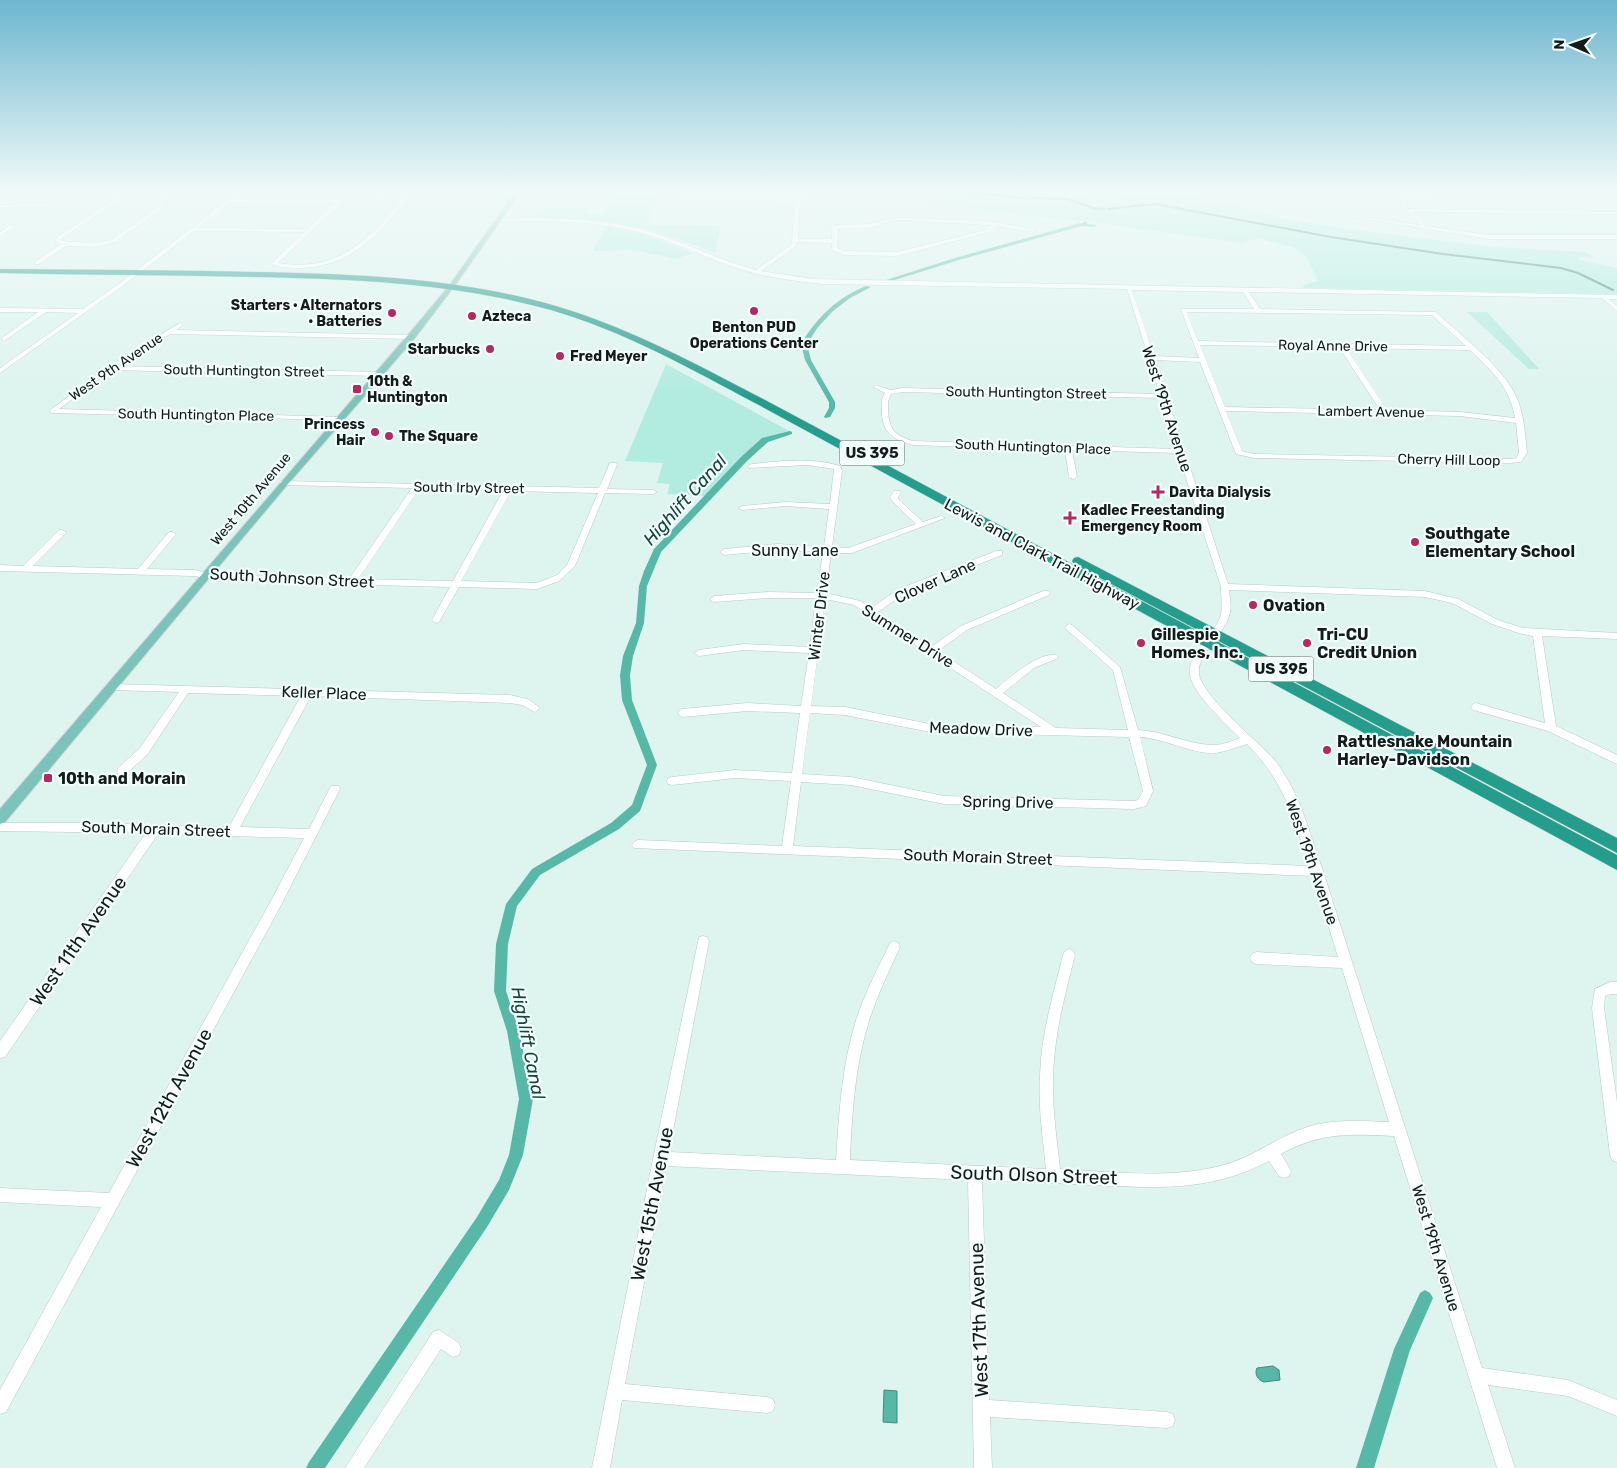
<svg xmlns="http://www.w3.org/2000/svg" width="1617" height="1468" viewBox="0 0 1617 1468" font-family="Rubik,sans-serif">
	<style>
		.green { fill: #b2ebe0 }
		.water { fill: #57b8a8; stroke: #43897d }
		.lines { fill: none; stroke-linecap: round; stroke-linejoin: round }
		.stream { stroke: #43897d; stroke-width: 2 }
		.canal { fill: #57b8a8; fill-rule: evenodd }
		.minor-casing { stroke: #b6cbc7; stroke-width: 1 }
		.major-casing { stroke: #d0d1d1; stroke-width: 2 }
		.highway-casing { stroke: #d0d1d1; stroke-width: 1 }
		.minor { fill: #fff; fill-rule: evenodd }
		.major { fill: #7cc4bb; fill-rule: evenodd }
		.highway { fill: #249d8d; fill-rule: evenodd }
		.poi-dot { fill: #b52962; stroke: #f2fffc; stroke-width: 2 }
		.labels { text-anchor: middle; dominant-baseline: central; stroke-width: 4.5; stroke-linejoin: round; paint-order: stroke }
		.far-poi-label { font-size: 14px; font-weight: bold; fill: #141b1a; stroke: #f2fffc; text-anchor: start }
		.far-street-label { font-size: 14px; fill: #141b1a; stroke: #f2fffc }
		.shield { fill: #f2fffc; stroke: #575f5e; stroke-width: 1 }
		.shield-label { font-size: 15px; font-weight: bold; fill: #141b1a }
		.street-label { font-size: 16px; fill: #141b1a; stroke: #f2fffc }
		.poi-label { font-size: 16px; font-weight: bold; fill: #141b1a; stroke: #f2fffc; text-anchor: start }
		.water-label { font-size: 18px; font-style: italic; fill: #18443d; stroke: #f2fffc }
		.near-street-label { font-size: 19px; fill: #141b1a; stroke: #f2fffc }
	</style>
	<rect width="100%" height="100%" fill="#def4ef"/>
	<!-- green -->
	<path class="green" d="M880,192H1034L1115,202L1137,193L1192,195L1198,202L1242,207L1280,218L1333,227L1494,247L1586,252L1594,258L1579,257V260L1617,268V294L1302,288L1307,284L1318,281L1305,255L1292,247L1258,238L1242,243L1092,222L982,211L980,209C946,208 913,198 880,192Z
		M616,193L657,196L647,225L721,226L715,253C683,241 652,228 618,223C590,218 561,219 533,218L540,207L589,208L586,214L605,215Z
		M605,226L649,236L693,253L676,259L634,250L593,251Z
		M1467,312H1487L1539,369H1529Z
		M666,364L791,432L764,439L754,445L706,496L667,494L670,484L657,483L663,463L625,461Z"/>
	<!-- water -->
	<path class="water" d="M1273,1366L1279,1370L1280,1380L1264,1382C1258,1380 1254,1374 1257,1368Z
		M884,1390L897,1391V1423L883,1422Z"/>
	<g class="lines">
		<!-- stream -->
		<path class="stream" d="M967,192L1024,198
			M1029,198L1067,199L1091,207
			M1093,208L1104,209
			M1108,209L1155,204L1331,237L1443,254L1561,268L1578,273L1613,290
			M1082,224L1086,223"/>
		<!-- canal -->
		<path class="canal" d="M482,192H488L484,194Z
			M1335,192H1340L1336,196L1334,195Z
			M1080,223L1097,225L1094,227L1082,226L959,260L888,282L883,281L955,258Z
			M866,286L871,287L850,298L833,311L818,327L807,344L811,360L835,402V408L830,417L825,418L824,417L829,408V402L805,360L801,344C817,317 837,298 866,286Z
			M790,431L792,432V434L768,442L747,461L661,552L647,586L644,623L633,656L630,675L632,700L657,765L640,811L619,829L540,875L517,906L508,944L506,991L519,1031L533,1099L523,1155L509,1190L487,1227L325,1468H306L309,1462L477,1217L499,1180L509,1155L519,1099L507,1031L494,991L496,944L506,904L532,869L611,823L632,805L647,765L622,700L620,675L623,656L636,623L639,586L644,571L654,549L741,457L762,438Z
			M1425,1290L1430,1293L1433,1298L1410,1350L1374,1468H1356L1394,1349L1420,1293Z"/>
		<!-- minor casing -->
		<g class="minor-casing">
			<path id="minor" d="M118,192H122L119,201L61,239V241L96,243L111,240L157,208L159,206L158,200L167,192H172L163,200L164,206L161,210L115,242L96,247L66,246L39,264H35V262L61,244L55,242L57,237L115,199Z
				M238,192H243L234,200H342L341,203L278,263C338,273 369,240 403,197L348,194L346,192L407,195L409,196C380,234 353,266 301,268C292,268 280,268 271,264L304,232L194,231L124,285L0,373V368L78,313L46,312L4,341L2,340V338L38,312H0V308L83,309L120,283ZM231,202L335,203L307,229L198,228Z
				M618,192H654L797,199C801,194 805,192 812,192L804,197L800,201L798,239H832V229L836,225L869,224L890,219L901,218L987,221L1037,230L1034,232L996,226L990,232L897,256L844,255L832,250V243L797,242L795,247L761,271L813,279L1617,295V299H1609L1617,306V311L1602,298L1249,292L1260,309L1436,312C1460,335 1502,366 1516,396C1524,413 1525,434 1527,453L1521,462L1511,463L1254,458L1236,454L1200,362L1155,360L1228,584L1425,591L1458,599L1498,620L1523,628L1617,633V639L1542,636L1556,726L1617,755V764L1548,731L1473,710L1471,707L1473,704L1476,703L1545,723L1533,636L1522,634L1492,624L1452,603L1425,597L1229,590C1230,599 1232,608 1229,616C1223,635 1197,655 1199,673C1200,694 1256,740 1271,756C1299,788 1309,832 1323,871L1482,1368L1568,1380L1617,1400V1416L1568,1396L1488,1385L1515,1468H1497L1394,1136C1350,1134 1321,1132 1281,1154L1291,1171L1289,1176L1284,1178L1279,1176L1269,1161C1209,1192 1159,1188 1093,1185C1056,1183 1019,1182 982,1180L989,1400L1167,1412L1173,1414L1175,1420L1173,1426L1167,1428L990,1417L992,1468H974L968,1180L666,1166L625,1384L767,1397L773,1399L775,1405L773,1411L767,1413L622,1400L610,1468H592L653,1159L699,937L703,936L707,937L709,941L669,1152L836,1160C839,1113 842,1065 856,1020C865,993 878,968 890,943L894,941L898,943L900,947C889,971 878,994 870,1018C855,1064 852,1113 850,1160L1046,1169C1043,1138 1038,1107 1040,1076C1041,1035 1053,995 1063,955L1065,951L1069,949L1073,951L1075,955C1065,995 1054,1035 1053,1077C1052,1108 1057,1139 1060,1169C1113,1172 1168,1179 1220,1166C1253,1158 1278,1136 1310,1126C1335,1119 1363,1121 1389,1122L1342,968L1256,964L1252,962L1250,958L1252,954L1256,952L1338,957L1313,876L634,848L632,845L634,842L638,840L782,846L791,781L735,778L672,785L668,784L667,781L668,778L672,777L735,770L792,773L800,713L747,711L682,717L677,713L682,709L747,703L801,706L809,653L744,650L699,656L694,653L699,650L744,644L810,647L816,598H767L714,602L710,599L714,596L767,592L817,593L823,552L777,550L724,555L720,552L724,549L777,544L824,547L829,509L785,506L742,510L738,508L742,506L785,502L830,504L834,469L807,465L749,468L748,466L752,464C781,461 811,457 840,466L842,471L832,547L848,548L916,524L892,501L890,497L894,491H900L901,493L898,497L899,500L923,522L941,516L945,518L852,553H831L826,593L860,601L871,608L899,589L996,551H1002V555L905,593L878,612L931,647L961,626L1043,591H1049L1050,593L1049,595L967,630L938,651L996,689C1009,678 1039,652 1056,655L1058,657L1056,659L1034,668L1003,693L1056,728L1128,730L1113,670L1066,629L1065,627L1069,624L1072,625L1120,667L1138,730C1164,731 1188,745 1214,745C1222,745 1232,741 1240,738C1227,725 1193,694 1190,675C1186,657 1213,635 1220,618C1223,608 1221,597 1221,587L1178,453L1072,450L1077,477L1073,479L1069,477L1065,450L913,445C894,440 882,433 882,412C881,404 881,399 885,393L873,387L876,385L890,390L903,388L1160,394L1127,289L824,284C793,281 761,277 731,266C701,256 673,241 642,233C596,220 546,221 499,221L497,220L499,219C547,218 597,217 644,230C682,240 717,260 756,270L791,245L792,240L795,202ZM901,220L987,225H991L986,230L897,252L845,251L837,248L838,229L839,228H869L890,221ZM1132,290L1243,292L1254,309H1181L1199,358L1154,356ZM1187,312L1432,315L1466,346L1198,341ZM1200,345L1339,347L1380,410L1225,407ZM1346,348L1470,350C1492,371 1510,387 1515,418L1460,412L1387,410ZM903,392L1161,398L1177,449L913,441C894,435 889,430 888,409C888,403 888,399 891,394ZM1226,411L1460,416L1516,423L1519,453L1516,458L1511,459L1254,454L1242,451ZM825,599L854,605L1041,727L930,724L845,707L811,706ZM810,713L845,715L930,732L1129,737L1143,791L1138,800L1134,801L944,796L851,777L802,774ZM1140,737C1164,738 1194,755 1216,753C1226,751 1237,747 1247,744C1286,784 1292,816 1310,866L793,846L801,782L851,785L944,804L1134,809L1146,806L1153,791Z
				M1449,192L1436,196L1409,198L1405,200L1404,205L1409,209L1617,212V214L1412,212L1423,221L1424,226L1489,235H1617V239H1489L1348,216L1350,215L1419,225V222L1400,205L1401,198L1414,195Z
				M1600,192L1617,195V197L1600,193Z
				M52,204L54,206L0,207V205Z
				M10,225L15,226L0,236V232Z
				M180,323L183,325L176,330L411,335L414,337L411,339L170,334L117,366L379,372L382,374L379,376L111,370L59,409L343,417V419L341,420L52,413L49,411L108,367Z
				M610,463H616L617,465L607,489L653,490L657,492L653,494L605,493L575,566L559,581L537,589L459,587L439,622L436,623L432,620L450,587L218,581L195,576L0,571V565L23,566L59,530H62L66,532L65,534L33,566L138,569L169,532H172L176,534L147,569L195,570L218,575L349,579L412,488L284,485L280,483L281,481L599,488ZM419,489L503,491L453,581L358,579ZM511,491L598,493L567,565L557,575L537,583L461,581Z
				M112,684L510,695L528,699L540,708L535,712L522,705L510,703L311,696L240,827L309,829L331,786H339L340,789L280,907L6,1412L0,1414V1390L101,1207L0,1202V1188L109,1193L272,899L304,838L158,834L5,1057L0,1058V1041L146,833L0,831V823H94L229,827L301,696L188,693L147,755L126,774H118L117,771L118,768L139,749L179,692L112,690L107,687Z
				M1610,982H1617V994H1611L1605,996L1604,1008L1617,1102V1162L1612,1160L1610,1155L1592,1008L1595,989Z
				M439,1330L459,1343L461,1349L459,1355L453,1357L441,1349L364,1468H345L433,1332Z"/>
		</g>
		<!-- major casing -->
		<g class="major-casing">
			<path id="major" d="M515,192H521L453,288L414,339L287,485L5,822L0,824V809L408,335L449,286Z"/>
		</g>
		<!-- highway casing -->
		<g class="highway-casing">
			<path id="highway" d="M0,269C86,270 172,270 257,272C358,274 462,278 559,307C632,329 698,365 765,400L1617,855V870L757,404C691,369 624,331 551,310C455,283 354,279 255,277C170,275 85,275 0,273Z
				M1078,557L1617,838V853L1074,564L1072,561L1074,558Z"/>
		</g>
		<!-- minor -->
		<use href="#minor" class="minor"/>
		<!-- major -->
		<use href="#major" class="major"/>
		<!-- highway -->
		<use href="#highway" class="highway"/>
	</g>
	<!-- sky -->
	<linearGradient id="sky" x2="0" y2="1"><stop stop-color="#6eb6ce"/><stop offset="0.48" stop-color="#f0faf8"/><stop offset="1" stop-color="#f0faf8" stop-opacity="0"/></linearGradient>
	<rect width="1617" height="398" fill="url(#sky)"/>
	<!-- markers -->
	<g class="poi-dot">
		<circle cx="754" cy="311" r="5"/>
		<circle cx="392" cy="313" r="5"/>
		<circle cx="472" cy="316" r="5"/>
		<circle cx="490" cy="349" r="5"/>
		<circle cx="560" cy="356" r="5"/>
		<rect x="352" y="384" width="10" height="10" rx="2.5"/>
		<circle cx="375" cy="432" r="5"/>
		<circle cx="389" cy="436" r="5"/>
		<path d="M1155.5 484.5h5v5h5v5h-5v5h-5v-5h-5v-5h5z"/>
		<path d="M1067.5 510.5h5v5h5v5h-5v5h-5v-5h-5v-5h5z"/>
		<circle cx="1415" cy="542" r="5"/>
		<circle cx="1253" cy="605" r="5"/>
		<circle cx="1141" cy="643" r="5"/>
		<circle cx="1307" cy="643" r="5"/>
		<circle cx="1327" cy="750" r="5"/>
		<rect x="43" y="773" width="10" height="10" rx="2.5"/>
	</g>
	<g class="labels">
		<!-- far-poi labels -->
		<g class="far-poi-label">
			<text x="382" y="305" text-anchor="end">Starters · Alternators<tspan x="382" dy="16">· Batteries</tspan></text>
			<text x="482" y="316">Azteca</text>
			<text x="754" y="327" text-anchor="middle">Benton PUD<tspan x="754" dy="16">Operations Center</tspan></text>
			<text x="480" y="349" text-anchor="end">Starbucks</text>
			<text x="570" y="356">Fred Meyer</text>
			<text x="367" y="381">10th &amp;<tspan x="367" dy="16">Huntington</tspan></text>
			<text x="365" y="424" text-anchor="end">Princess<tspan x="365" dy="16">Hair</tspan></text>
			<text x="399" y="436">The Square</text>
			<text x="1169" y="492">Davita Dialysis</text>
			<text x="1081" y="510">Kadlec Freestanding<tspan x="1081" dy="16">Emergency Room</tspan></text>
		</g>
		<!-- far-street labels -->
		<g class="far-street-label">
			<text transform="translate(1333 346) rotate(1)">Royal Anne Drive</text>
			<text transform="translate(116 367) rotate(-34)">West 9th Avenue</text>
			<text transform="translate(244 371) rotate(1)">South Huntington Street</text>
			<text transform="translate(1026 393) rotate(1)">South Huntington Street</text>
			<text transform="translate(1371 412) rotate(1)">Lambert Avenue</text>
			<text transform="translate(196 415) rotate(1)">South Huntington Place</text>
			<text transform="translate(1033 447) rotate(2)">South Huntington Place</text>
			<text transform="translate(1449 460) rotate(1)">Cherry Hill Loop</text>
			<text transform="translate(469 488) rotate(1)">South Irby Street</text>
			<text transform="translate(251 499) rotate(-50)">West 10th Avenue</text>
		</g>
		<!-- shield labels -->
		<g class="shield">
			<rect x="839.5" y="440.5" width="65" height="25" rx="4"/>
			<rect x="1248.5" y="656.5" width="65" height="25" rx="4"/>
		</g>
		<g class="shield-label">
			<text x="872" y="453">US 395</text>
			<text x="1281" y="669">US 395</text>
		</g>
		<!-- street labels -->
		<g class="street-label">
			<text transform="translate(1167 409) rotate(72)">West 19th Avenue</text>
			<text x="795" y="550">Sunny Lane</text>
			<text transform="translate(1042 554) rotate(28)">Lewis and Clark Trail Highway</text>
			<text transform="translate(292 578) rotate(3)">South Johnson Street</text>
			<text transform="translate(935 581) rotate(-24)">Clover Lane</text>
			<text transform="translate(819 616) rotate(-83)">Winter Drive</text>
			<text transform="translate(908 636) rotate(32)">Summer Drive</text>
			<text transform="translate(324 693) rotate(2)">Keller Place</text>
			<text transform="translate(981 729) rotate(2)">Meadow Drive</text>
			<text transform="translate(1008 802) rotate(1)">Spring Drive</text>
			<text transform="translate(156 829) rotate(2)">South Morain Street</text>
			<text transform="translate(978 857) rotate(2)">South Morain Street</text>
			<text transform="translate(1312 862) rotate(71)">West 19th Avenue</text>
			<text transform="translate(1436 1248) rotate(73)">West 19th Avenue</text>
		</g>
		<!-- poi labels -->
		<g class="poi-label">
			<text x="1425" y="533">Southgate<tspan x="1425" dy="18">Elementary School</tspan></text>
			<text x="1263" y="605">Ovation</text>
			<text x="1151" y="634">Gillespie<tspan x="1151" dy="18">Homes, Inc.</tspan></text>
			<text x="1317" y="634">Tri-CU<tspan x="1317" dy="18">Credit Union</tspan></text>
			<text x="1337" y="741">Rattlesnake Mountain<tspan x="1337" dy="18">Harley-Davidson</tspan></text>
			<text x="58" y="778">10th and Morain</text>
		</g>
		<!-- water labels -->
		<g class="water-label">
			<text transform="translate(685 500) rotate(-48)">Highlift Canal</text>
			<text transform="translate(528 1043) rotate(79)">Highlift Canal</text>
		</g>
		<!-- near-street labels -->
		<g class="near-street-label">
			<text transform="translate(78 941) rotate(-55)">West 11th Avenue</text>
			<text transform="translate(169 1098) rotate(-61)">West 12th Avenue</text>
			<text transform="translate(1034 1175) rotate(2)">South Olson Street</text>
			<text transform="translate(652 1204) rotate(-79)">West 15th Avenue</text>
			<text transform="translate(979 1320) rotate(-92)">West 17th Avenue</text>
		</g>
	</g>
	<!-- north arrow -->
	<g transform="translate(1572 45) rotate(272)" stroke="#f2fffc" stroke-width="4" paint-order="stroke">
	<path d="M0-4L9 19L0 12L-9 19Z" fill="#141b1a"/>
	<text y="-8" font-size="14" font-weight="bold" text-anchor="middle" fill="#141b1a">N</text>
	</g>
</svg>
